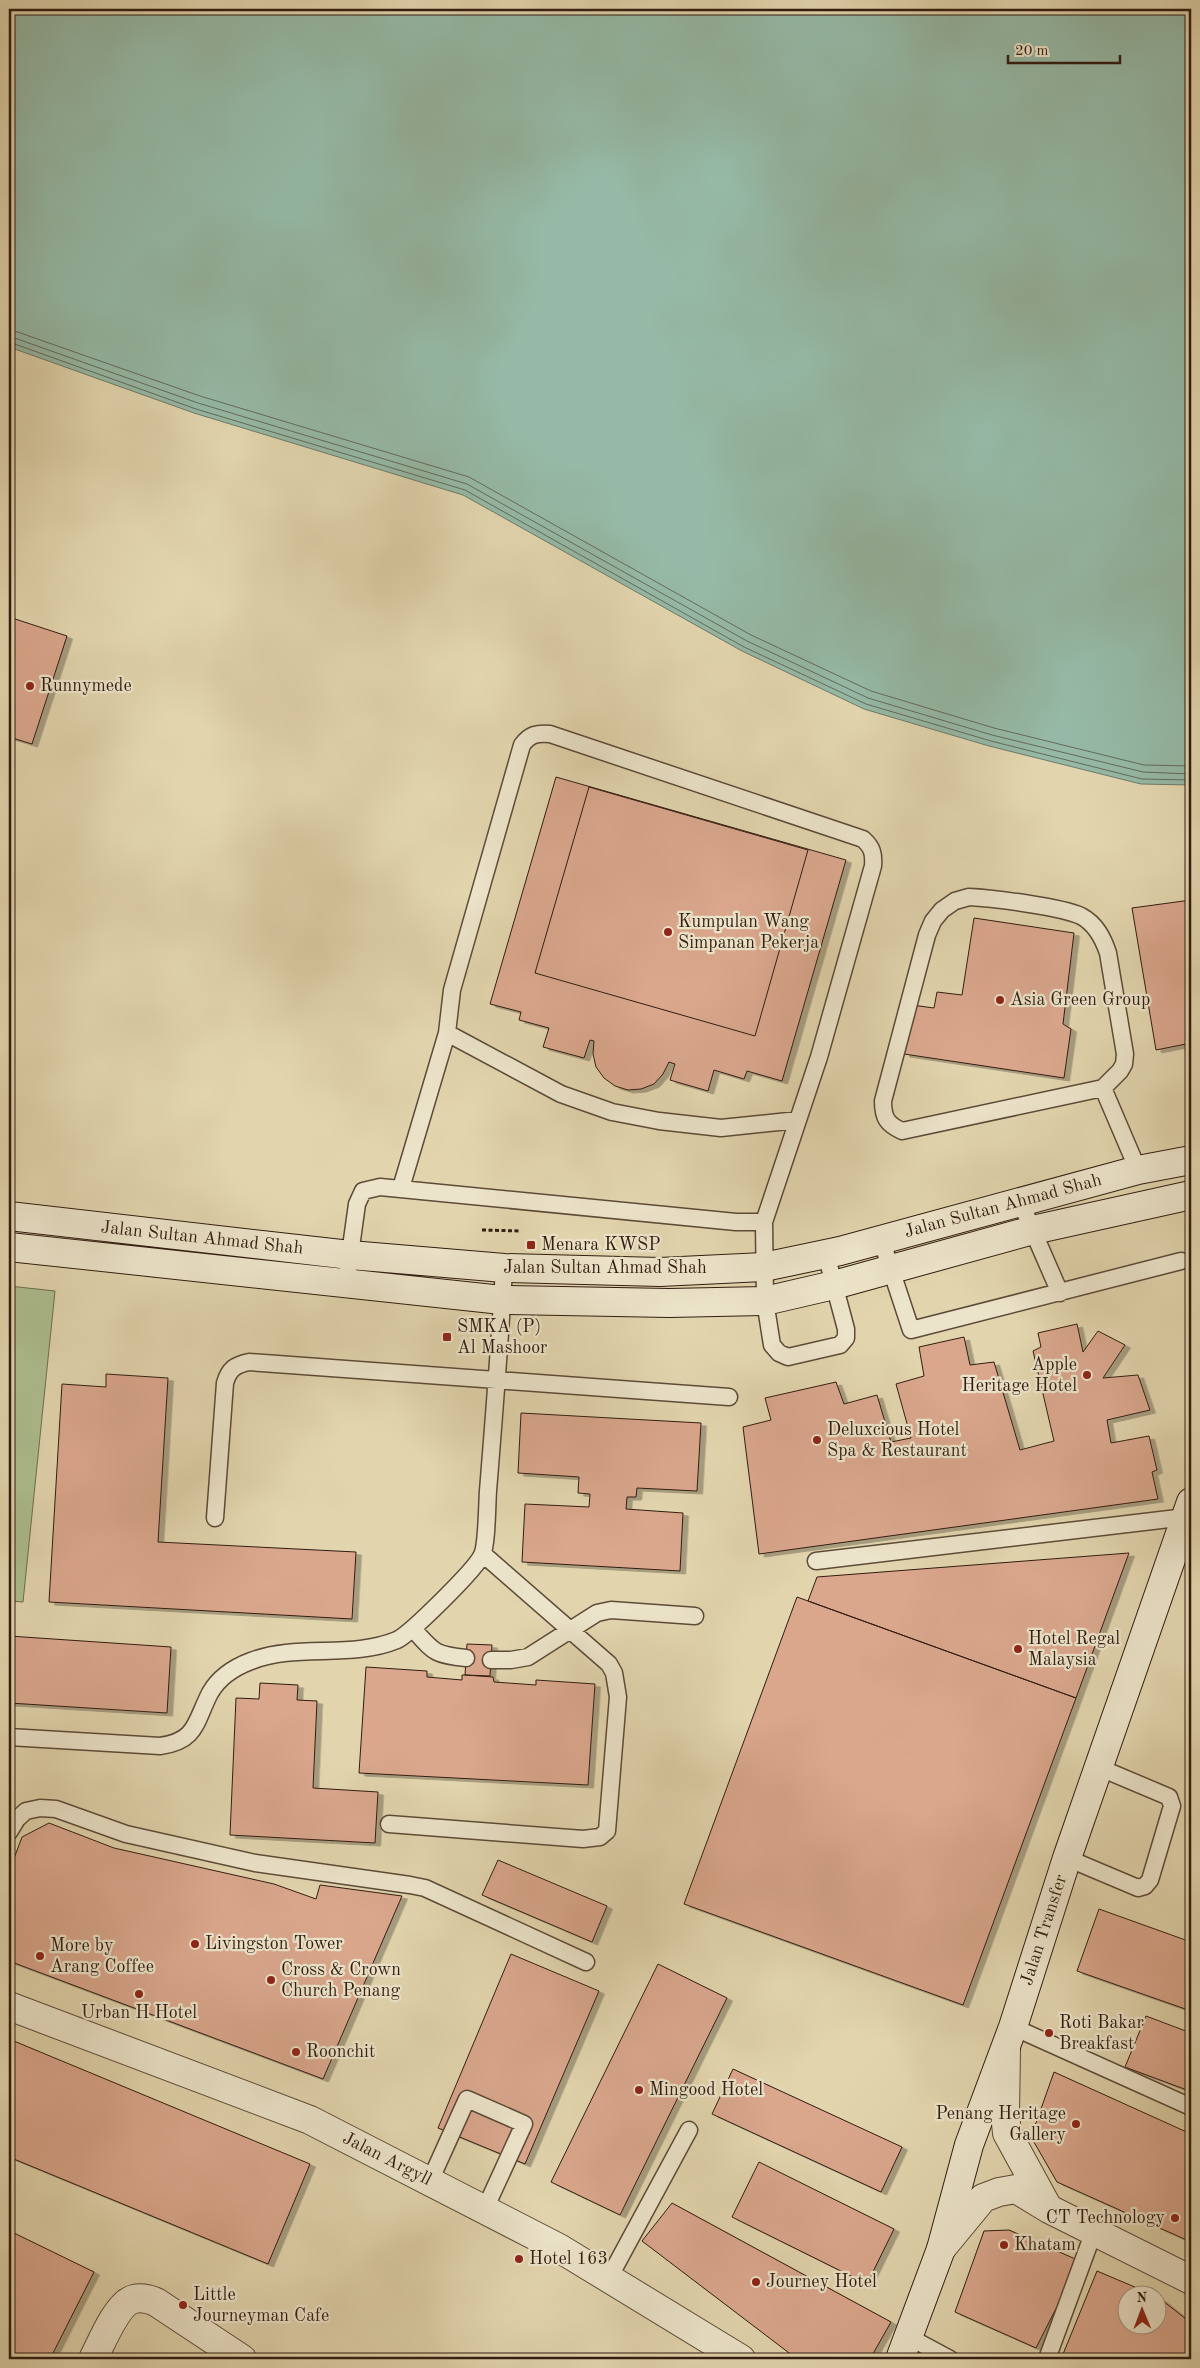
<svg xmlns="http://www.w3.org/2000/svg" width="1200" height="2368" viewBox="0 0 1200 2368" font-family="'Old Standard TT',serif">
	<style>
		.green { fill: #adbe8f; stroke: #6f6d50 }
		.water { fill: #95b9a6; stroke: #6d7a6a }
		.lines { fill: none; stroke-linecap: round; stroke-linejoin: round }
		.shore { stroke: #636a5c; stroke-width: 1 }
		.building { fill: #daa78d; stroke: #311c11; filter: url(#shadow) }
		.service-casing { stroke: #5d4a38; stroke-width: 19 }
		.minor-casing { stroke: #5d4a38; stroke-width: 30 }
		.tertiary-casing { stroke: #5d4a38; stroke-width: 30 }
		.secondary-casing { stroke: #311c11; stroke-width: 30 }
		.path { stroke: #311c11; stroke-width: 3; stroke-dasharray: 4 2.5; stroke-linecap: butt }
		.service { stroke: #ece4ca; stroke-width: 16 }
		.minor { stroke: #ece4ca; stroke-width: 28 }
		.tertiary { stroke: #ece4ca; stroke-width: 28 }
		.secondary { stroke: #ece4ca; stroke-width: 28 }
		.poi-dot { fill: #8f2418; stroke: #ece4ca; stroke-width: 2 }
		.labels { text-anchor: middle; dominant-baseline: central; stroke-width: 4.5; stroke-linejoin: round; paint-order: stroke }
		.poi-label { font-size: 18px; fill: #311c11; stroke: #ece4ca; text-anchor: start }
		.street-label { font-size: 18px; fill: #311c11; stroke: #ece4ca }
	</style>
	<defs>
		<filter id="shadow"><feDropShadow dx="5.5" dy="3" stdDeviation="0" flood-color="#0004"/></filter>
	</defs>
	<rect width="100%" height="100%" fill="#e2d5ae"/>
	<filter id="stains"><feTurbulence type="fractalNoise" baseFrequency=".004" numOctaves="4"/><feColorMatrix values="0 0 0 0 .2 0 0 0 0 .09 0 0 0 0 .02 0 0 0 .5 -.17"/></filter>
	<radialGradient id="worn" r=".72"><stop offset=".6" stop-color="#630" stop-opacity="0"/><stop offset="1" stop-color="#630" stop-opacity=".3"/></radialGradient>
	<!-- green -->
	<path class="green" d="M9,1286L55,1291L23,1602L9,1601Z"/>
	<!-- water -->
	<path class="water" d="M9,9H1191V785L1141,784L989,746L864,709L742,651L463,495L194,413L9,347Z"/>
	<g class="lines">
		<!-- shore -->
		<path class="shore" d="M9,329L200,396L469,477L751,635L871,691L994,728L1144,765L1191,766
			M9,336L198,403L467,484L747,641L868,698L992,735L1143,772L1191,774
			M9,342L196,409L465,490L744,647L866,704L991,741L1142,779L1191,780"/>
	</g>
	<!-- building -->
	<path class="building" d="M9,617L67,636L32,744L9,737Z
		M556,777L846,860L782,1081L747,1071L744,1079L714,1070L708,1091L670,1080L675,1064L669,1062L663,1074L654,1084L641,1089L628,1090L615,1086L604,1078L596,1067L593,1054L594,1041L590,1040L584,1058L543,1047L549,1028L519,1020L521,1012L490,1004Z
		M589,787L808,850L755,1036L535,973Z
		M1191,900V1043L1156,1050L1132,908Z
		M974,918L1074,933L1063,1024L1071,1029L1064,1078L904,1054L912,1005L934,1008L937,992L962,995Z
		M1077,1324L1083,1352L1098,1331L1125,1345L1103,1378L1138,1375L1150,1410L1107,1420L1111,1443L1149,1436L1157,1470L1152,1472L1158,1499L759,1554L743,1427L771,1420L765,1398L836,1382L844,1404L877,1395L891,1442L911,1438L896,1384L924,1376L919,1347L964,1337L970,1365L994,1362L1020,1450L1054,1441L1033,1351L1041,1347L1038,1333Z
		M106,1374L168,1378L158,1542L356,1552L352,1619L49,1602L62,1384L106,1387Z
		M521,1413L701,1423L697,1491L637,1488L636,1497H627L626,1509L683,1513L680,1571L522,1562L525,1504L589,1507L590,1494L578,1493L579,1477L518,1473Z
		M1129,1553L1076,1698L808,1601L817,1577Z
		M797,1597L1076,1698L963,2005L684,1904Z
		M9,1636L171,1647L167,1713L9,1703Z
		M467,1644L492,1645L490,1676L465,1675Z
		M366,1667L427,1671V1677L462,1680V1675H465L493,1677L494,1682L536,1685V1680L595,1684L588,1785L359,1773Z
		M260,1683L298,1685L297,1700L317,1701L313,1788L378,1792L375,1843L230,1835L236,1698L259,1699Z
		M49,1823L114,1848L274,1884L316,1899L320,1885L402,1896L323,2079L9,1961V1872L22,1837Z
		M498,1860L607,1906L592,1942L482,1895Z
		M1099,1909L1191,1942V2011L1077,1971Z
		M511,1954L599,1991L525,2164L438,2128Z
		M658,1964L727,1998L620,2215L551,2182Z
		M1146,2016L1191,2033V2079L1187,2090L1125,2067Z
		M9,2039L310,2164L268,2264L9,2157Z
		M733,2069L902,2147L881,2192L712,2114Z
		M1054,2072L1191,2134V2242L1057,2182L1031,2137Z
		M759,2162L894,2229L867,2284L732,2217Z
		M672,2203L891,2322L870,2359H797L642,2241Z
		M1009,2230L1080,2261L1036,2348L955,2312L984,2231Z
		M14,2233L94,2272L50,2359H9V2243Z
		M1097,2271L1156,2296H1128V2326H1158V2297L1191,2323V2359H1061Z"/>
	<g class="lines">
		<!-- service casing -->
		<g class="service-casing">
			<path id="service" d="M969,897C992,898 1062,907 1081,916C1096,924 1103,938 1108,953L1125,1054L1124,1064L1120,1071L1103,1088L902,1131C887,1124 883,1118 883,1101L927,935L933,921L942,910L955,901Z
				M447,1033L561,1094L612,1112L659,1121L721,1128L798,1120
				M1103,1088L1138,1170
				M401,1188L447,1033L452,990L522,745C530,734 537,733 550,734L863,839C872,847 874,853 873,866L819,1057L764,1222L765,1301L772,1345L779,1353L788,1357L840,1345L846,1338V1329L826,1254
				M1020,1201L1060,1293
				M881,1239L911,1330L1181,1261
				M346,1283L357,1204L363,1191L380,1187L736,1222H764
				M215,1518L225,1383C229,1369 235,1365 249,1362L729,1397
				M816,1561L1186,1517
				M413,1629C434,1652 434,1655 466,1658
				M491,1660H511L528,1657L597,1613L611,1610L695,1616
				M9,1737L160,1746C197,1741 195,1722 210,1693C219,1677 235,1667 251,1661C297,1643 351,1659 397,1640C410,1634 476,1569 482,1555C487,1545 487,1505 488,1491C494,1417 500,1343 504,1268
				M389,1824L583,1839L600,1837L607,1831L618,1697L614,1673L609,1664L483,1554
				M9,1832L17,1819L26,1811L40,1808L56,1809L126,1834L255,1863L410,1885L425,1888L586,1962
				M1067,1858L1138,1888L1145,1886L1150,1880L1172,1806L1169,1797L1098,1767
				M1013,2027L1191,2107
				M430,2181L467,2099L524,2124L485,2209
				M609,2278L689,2130
				M909,2337L950,2359
				M1047,2359L1094,2231"/>
		</g>
		<!-- minor casing -->
		<g class="minor-casing">
			<path id="minor" d="M1006,2049L1005,2113L1007,2133L1048,2208
				M941,2249L983,2198L999,2192L1016,2189L1049,2209L1191,2280
				M93,2359C101,2344 117,2303 134,2299C142,2297 149,2299 156,2302L242,2359"/>
		</g>
		<!-- tertiary casing -->
		<g class="tertiary-casing">
			<path id="tertiary" d="M9,2006L310,2120L559,2248L741,2359"/>
		</g>
		<!-- secondary casing -->
		<g class="secondary-casing">
			<path id="secondary" d="M9,1216L350,1255L504,1268L660,1272L764,1267L840,1251L1138,1170L1191,1160
				M9,1247L502,1300L669,1303L765,1301L834,1285L1033,1230L1191,1195
				M900,2359L941,2249L969,2145L1013,2027L1067,1858L1191,1502"/>
		</g>
		<!-- path -->
		<path class="path" d="M482,1230L521,1231"/>
		<!-- service -->
		<use href="#service" class="service"/>
		<!-- minor -->
		<use href="#minor" class="minor"/>
		<!-- tertiary -->
		<use href="#tertiary" class="tertiary"/>
		<!-- secondary -->
		<use href="#secondary" class="secondary"/>
	</g>
	<!-- markers -->
	<g class="poi-dot">
		<circle cx="30" cy="686" r="5"/>
		<circle cx="668" cy="932" r="5"/>
		<circle cx="1000" cy="1000" r="5"/>
		<rect x="526" y="1240" width="10" height="10" rx="2.5"/>
		<rect x="442" y="1332" width="10" height="10" rx="2.5"/>
		<circle cx="1087" cy="1375" r="5"/>
		<circle cx="817" cy="1440" r="5"/>
		<circle cx="1018" cy="1649" r="5"/>
		<circle cx="195" cy="1944" r="5"/>
		<circle cx="40" cy="1956" r="5"/>
		<circle cx="271" cy="1980" r="5"/>
		<circle cx="139" cy="1994" r="5"/>
		<circle cx="1049" cy="2033" r="5"/>
		<circle cx="296" cy="2052" r="5"/>
		<circle cx="639" cy="2090" r="5"/>
		<circle cx="1076" cy="2124" r="5"/>
		<circle cx="1175" cy="2218" r="5"/>
		<circle cx="1004" cy="2245" r="5"/>
		<circle cx="519" cy="2259" r="5"/>
		<circle cx="756" cy="2282" r="5"/>
		<circle cx="183" cy="2305" r="5"/>
	</g>
	<g class="labels">
		<!-- poi labels -->
		<g class="poi-label">
			<text x="40" y="686">Runnymede</text>
			<text x="678" y="922">Kumpulan Wang<tspan x="678" dy="21">Simpanan Pekerja</tspan></text>
			<text x="1010" y="1000">Asia Green Group</text>
			<text x="541" y="1245">Menara KWSP</text>
			<text x="457" y="1327">SMKA (P)<tspan x="457" dy="21">Al Mashoor</tspan></text>
			<text x="1077" y="1365" text-anchor="end">Apple<tspan x="1077" dy="21">Heritage Hotel</tspan></text>
			<text x="827" y="1430">Deluxcious Hotel<tspan x="827" dy="21">Spa &amp; Restaurant</tspan></text>
			<text x="1028" y="1639">Hotel Regal<tspan x="1028" dy="21">Malaysia</tspan></text>
			<text x="205" y="1944">Livingston Tower</text>
			<text x="50" y="1946">More by<tspan x="50" dy="21">Arang Coffee</tspan></text>
			<text x="281" y="1970">Cross &amp; Crown<tspan x="281" dy="21">Church Penang</tspan></text>
			<text x="139" y="2013" text-anchor="middle">Urban H Hotel</text>
			<text x="1059" y="2023">Roti Bakar<tspan x="1059" dy="21">Breakfast</tspan></text>
			<text x="306" y="2052">Roonchit</text>
			<text x="649" y="2090">Mingood Hotel</text>
			<text x="1066" y="2114" text-anchor="end">Penang Heritage<tspan x="1066" dy="21">Gallery</tspan></text>
			<text x="1165" y="2218" text-anchor="end">CT Technology</text>
			<text x="1014" y="2245">Khatam</text>
			<text x="529" y="2259">Hotel 163</text>
			<text x="766" y="2282">Journey Hotel</text>
			<text x="193" y="2295">Little<tspan x="193" dy="21">Journeyman Cafe</tspan></text>
		</g>
		<!-- street labels -->
		<g class="street-label">
			<text transform="translate(1003 1206) rotate(-15)">Jalan Sultan Ahmad Shah</text>
			<text transform="translate(202 1238) rotate(6)">Jalan Sultan Ahmad Shah</text>
			<text x="605" y="1268">Jalan Sultan Ahmad Shah</text>
			<text transform="translate(1044 1930) rotate(-72)">Jalan Transfer</text>
			<text transform="translate(387 2159) rotate(27)">Jalan Argyll</text>
		</g>
	</g>
	<!-- margin -->
	<rect width="1200" height="2368" fill="none" stroke="#e2d5ae" stroke-width="30"/>
	<rect x="10" y="10" width="1180" height="2348" fill="none" stroke="#311c11" stroke-width="2.5"/>
	<rect x="15" y="15" width="1170" height="2338" fill="none" stroke="#311c11"/>
	<!-- north arrow -->
	<g transform="translate(1142 2310) rotate(359)"><circle r="24" fill="#ece4ca" stroke="#a19480"/>
	<path d="M0-4L9 19L0 12L-9 19Z" fill="#8f2418"/>
	<text y="-8" font-size="14" font-weight="bold" text-anchor="middle" fill="#311c11">N</text>
	</g>
	<!-- scale -->
	<path d="M1008 55v8h112v-8" fill="none" stroke="#311c11" stroke-width="2.5"/>
	<text x="1015" y="55" font-size="15" fill="#311c11" stroke="#ece4ca" stroke-width="4" paint-order="stroke">20 m</text>
	<rect width="100%" height="100%" filter="url(#stains)"/>
	<rect width="100%" height="100%" fill="url(#worn)"/>
</svg>
